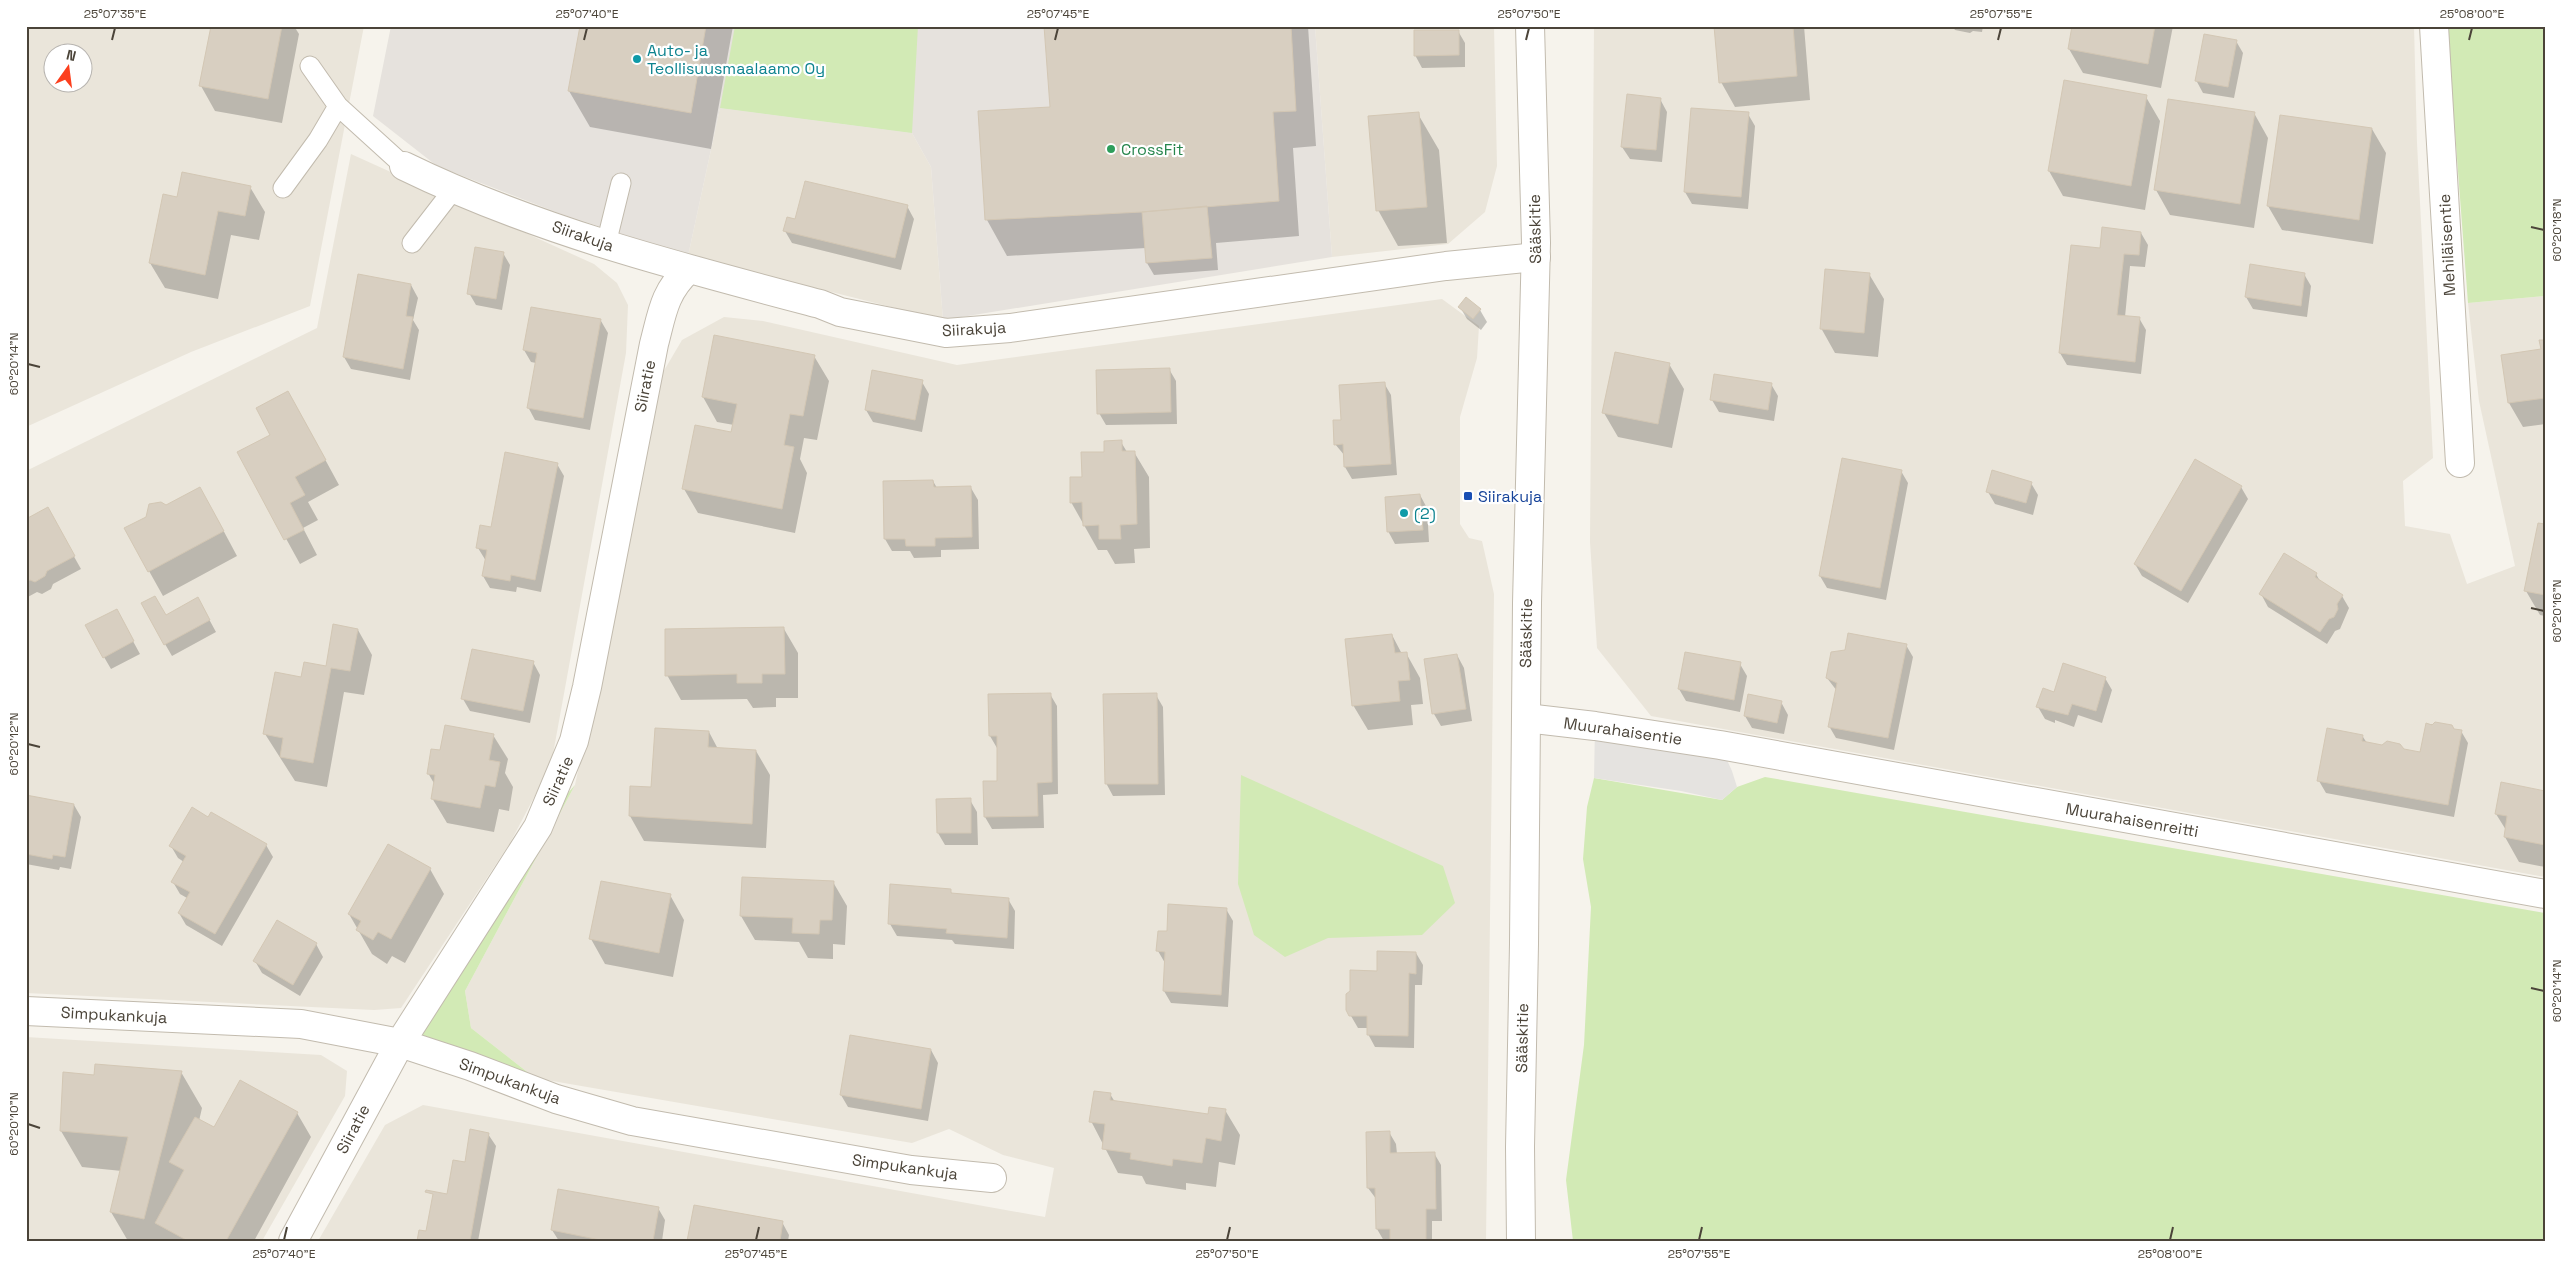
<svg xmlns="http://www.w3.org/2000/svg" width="2571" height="1267" viewBox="0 0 2571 1267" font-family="'Space Grotesk',sans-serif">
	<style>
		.residential { fill: #eae5da; fill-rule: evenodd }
		.industrial { fill: #e6e2dd }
		.green { fill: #d2eab5 }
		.parking { fill: #e5e3e0 }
		.shadow { fill: #0003 }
		.building { fill: #d8cfc1; stroke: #d3c7b4 }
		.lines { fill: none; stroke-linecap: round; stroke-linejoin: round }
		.service-casing { stroke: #c2bbae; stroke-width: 21 }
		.minor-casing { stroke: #c2bbae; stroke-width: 30 }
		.tertiary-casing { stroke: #c2bbae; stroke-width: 30 }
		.service { stroke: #fff; stroke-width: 19 }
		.minor { stroke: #fff; stroke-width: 28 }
		.tertiary { stroke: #fff; stroke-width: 28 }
		.ticks { fill: none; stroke: #4b4439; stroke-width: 2 }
		.culture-dot { fill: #0f9aa8; stroke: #fff; stroke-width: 2 }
		.leisure-dot { fill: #2e9e5b; stroke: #fff; stroke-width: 2 }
		.transit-dot { fill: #1a4fb4; stroke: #fff; stroke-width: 2 }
		.labels { text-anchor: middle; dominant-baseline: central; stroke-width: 4.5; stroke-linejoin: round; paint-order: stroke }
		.culture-label { font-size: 16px; fill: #0d838f; stroke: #fff; text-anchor: start }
		.leisure-label { font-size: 16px; fill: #27864d; stroke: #fff; text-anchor: start }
		.street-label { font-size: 16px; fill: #4b4439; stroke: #fff }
		.transit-label { font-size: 16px; fill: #164399; stroke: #fff; text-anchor: start }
		.neatline { fill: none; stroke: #4b4439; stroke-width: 2 }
		.ticks-label { font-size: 12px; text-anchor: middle; fill: #4b4439 }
	</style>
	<rect width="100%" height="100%" fill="#f6f3ec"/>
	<!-- residential -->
	<path class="residential" d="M26,26H364L310,306L191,352L26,427ZM52,52H82V82H52Z
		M1315,26H1494L1497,166L1485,212L1448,244L1332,257Z
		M1594,26H2414L2417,143L2433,458L2403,481L2405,526L2450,534L2467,584L2515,566L2479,401L2468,303L2545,296V877L1651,716L1597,648L1590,542Z
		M720,108L912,133L931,167L943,320L688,256Z
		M351,154L594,264L617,283L628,305L626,353L551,765L510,843L401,1008L374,1010L26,993V471L317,328Z
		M1442,299L1479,326L1477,358L1460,417V524L1469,538L1482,541L1494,594L1486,1241H318L385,1125L423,1105L1045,1217L1054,1168L1003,1155L949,1129L912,1143L535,1078L471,1028L465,991L575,785L662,374L682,340L724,317L763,321L957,365Z
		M26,1037L321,1055L347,1071L345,1096L262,1241H26Z"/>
	<!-- industrial -->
	<path class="industrial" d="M391,26H1315L1332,257L943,320L931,167L912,133L720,108L688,256L556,212L437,166L373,116Z"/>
	<!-- green -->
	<path class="green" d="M735,26H918L912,133L720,108Z
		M2447,26H2545V296L2468,303Z
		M1241,775L1443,866L1455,903L1422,935L1328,938L1285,957L1254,935L1238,884Z
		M1765,777L2545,913V1241H1573L1566,1180L1584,1045L1591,907L1583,859L1587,807L1594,778L1722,800L1737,787Z
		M575,785L465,991L471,1028L535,1078L400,1043L538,827Z"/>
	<!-- parking -->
	<path class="parking" d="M1595,726L1720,745L1732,771L1737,787L1722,800L1681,791L1594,778Z"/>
	<!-- shadow -->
	<path class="shadow" d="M212,26H294L299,34L282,123L215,111L201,86Z
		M581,26H733L711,149L590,127L569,91Z
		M1046,26H1308L1316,146L1293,148L1299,236L1216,243L1218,270L1154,275L1147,263L1146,248L1007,256L987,220L1051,108Z
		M1716,26H1804L1810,100L1735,107L1721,82Z
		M1983,26L1982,32L1973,31L1970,33L1955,30L1953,27Z
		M2073,26H2173L2161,88L2083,73L2069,49Z
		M1458,31L1465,43V67L1422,68L1415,55Z
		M2236,41L2243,53L2234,98L2203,93L2196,80Z
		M2146,97L2160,121L2145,210L2063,196L2049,171Z
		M1660,99L1667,112L1662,162L1630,159L1622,147Z
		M2254,113L2268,138L2254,228L2170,215L2156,190Z
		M1418,114L1439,150L1447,243L1398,246L1378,210Z
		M1748,114L1755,126L1748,209L1692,204L1685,192Z
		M2372,129L2386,153L2373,244L2282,230L2268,206Z
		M250,187L265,212L259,240L231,235L218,299L165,288L150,263L178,198Z
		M907,206L914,219L901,270L792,243L785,231L796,221Z
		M2141,233L2148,245L2145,267L2130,266L2125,317L2139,318L2146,330L2141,374L2067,365L2060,353L2072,246L2101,249Z
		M503,253L510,265L502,310L476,305L469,293Z
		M1869,274L1884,299L1878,357L1835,353L1821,328Z
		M2304,274L2311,286L2307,317L2253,309L2246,297Z
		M411,285L418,298L413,320L419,330L410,380L351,369L344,357Z
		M1466,299L1480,310L1487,322L1481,330L1467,319L1460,307Z
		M532,308L601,321L608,333L590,430L535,420L528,407L536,363L531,362L524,350Z
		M2545,341V424L2523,427L2509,403L2542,350Z
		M814,356L829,381L817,440L804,438L800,459L807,473L795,533L698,513L684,489L732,434L734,425L717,422L703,397Z
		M1669,364L1684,389L1672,448L1618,437L1604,413Z
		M1169,369L1176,381L1177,424L1106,425L1099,413Z
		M922,382L929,394L922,432L873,422L866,410Z
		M1384,383L1391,395L1397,475L1352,479L1345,467V456L1335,444L1342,421Z
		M1771,384L1778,396L1774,421L1719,412L1712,400Z
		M302,417L339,485L308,502L318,520L303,528L317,555L300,564L239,453Z
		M1121,442L1127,452H1134L1149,477L1150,548L1134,549L1135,563L1115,564L1107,550H1098L1071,502L1083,478L1105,453Z
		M557,464L564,476L541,592L517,587L516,592L490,588L483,576L486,561L478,548L492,528Z
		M1901,471L1908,483L1886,600L1827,588L1820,576Z
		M933,481L937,488H971L978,500L979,549L941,550V557L914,558L910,551H892L885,539Z
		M2031,483L2038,495L2033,515L1995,504L1988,492Z
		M2241,487L2248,499L2188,603L2142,576L2135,564Z
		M1420,495L1427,508L1429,542L1395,544L1388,531Z
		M166,507L214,513L237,556L163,596L149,571Z
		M26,520L54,521L81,569L53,584L51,589L42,594L37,592L26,598Z
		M2545,526V616L2540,615L2526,591Z
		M2316,574L2321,583L2342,596L2349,608L2340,629L2335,631L2327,644L2268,607L2261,594Z
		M198,599L216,632L172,656L165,644Z
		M116,610L140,654L111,669L104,657Z
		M784,629L798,653V698H776V707L753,708L747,699L681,700L667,675Z
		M358,630L372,655L364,695L344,692L327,787L295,781L265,734L302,679L327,667Z
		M1392,635L1402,654L1406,653L1420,678L1423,704L1411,705L1413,725L1368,730L1353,705Z
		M1906,645L1913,657L1894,750L1836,738L1829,726L1837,691L1827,678Z
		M1457,655L1464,668L1472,721L1441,726L1434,714Z
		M533,662L540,675L530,723L470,711L463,699Z
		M1740,664L1747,676L1740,712L1686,701L1679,689Z
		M2105,678L2112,690L2102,723L2078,715L2074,727L2055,720V723L2045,719L2038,707L2055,693Z
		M1050,694L1057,706L1058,794L1043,795L1044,828L992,829L985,817L998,782L997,748L990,736V695Z
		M1156,695L1163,707L1165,795L1113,796L1106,783Z
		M1781,702L1788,715L1784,734L1752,728L1745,716Z
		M2427,724L2452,726L2454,730L2461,731L2468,743L2454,817L2326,793L2319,781L2363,737L2367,743L2421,753Z
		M709,732L718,749L756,751L770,775L766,848L644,841L630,816L632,787L652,788Z
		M493,735L508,759L505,773L513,787L509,811L499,809L494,832L447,823L432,798L435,785L428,773L441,752Z
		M2545,792V867L2519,862L2505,837L2506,830L2496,814Z
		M26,796L74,805L81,817L71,869L60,867L59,870L26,864Z
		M970,800L977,812L978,845H945L938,833Z
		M209,819L266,845L273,857L222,946L186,925L179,913L187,898L180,894L173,882L184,862L178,858L171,846Z
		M430,869L444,894L405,963L392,956L387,964L372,954L349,914Z
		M833,882L847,906L845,945L833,944V959L808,958L799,942L755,940L741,916Z
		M950,890L952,894L1008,899L1015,911L1014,949L955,944L952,940L897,936L890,924Z
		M670,895L684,920L673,977L605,964L591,939Z
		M1226,909L1233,921L1228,1007L1171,1003L1164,991L1165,963L1158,951L1168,932Z
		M278,922L316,944L323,957L300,996L262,973L255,961Z
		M1416,953L1423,965L1422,985H1415L1414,1048L1375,1047L1368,1034V1028H1358L1347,1009L1378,972Z
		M931,1050L938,1063L928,1121L848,1107L841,1095Z
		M181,1072L202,1108L199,1121L214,1129L297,1113L311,1137L254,1241H128L111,1212L122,1171L82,1167L61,1131Z
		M1110,1094L1115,1102L1209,1116L1225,1110L1240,1135L1235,1165L1219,1162L1216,1187L1186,1183V1190L1146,1184L1142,1176L1118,1173L1091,1121Z
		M1389,1132L1396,1144L1397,1154L1434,1153L1441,1165L1442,1221H1432V1241H1384L1377,1229V1200L1368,1188Z
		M488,1134L496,1146L478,1241H418L427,1232L466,1163Z
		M658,1208L665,1220L662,1241H559L552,1230Z
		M782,1222L789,1235L788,1241H688Z"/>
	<!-- building -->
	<path class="building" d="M211,26H282L268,99L199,86Z
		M580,26H706L691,113L568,91Z
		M1044,26H1291L1296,111L1273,112L1279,201L1142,212L985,220L978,111L1050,107Z
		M1714,26H1793L1797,76L1719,83Z
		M2072,26H2155L2148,64L2068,49Z
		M1414,30H1459V55L1414,56Z
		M2204,34L2237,40L2228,87L2195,81Z
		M2064,80L2147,95L2131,186L2048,171Z
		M1627,94L1661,98L1656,150L1621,147Z
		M2168,99L2255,112L2240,204L2154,190Z
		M1691,108L1749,112L1741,197L1684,192Z
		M1419,112L1427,207L1376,211L1368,116Z
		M2280,115L2372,128L2359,220L2267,206Z
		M182,172L251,186L245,216L218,211L205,275L149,263L163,194L177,197Z
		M805,181L908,205L895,258L783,231L787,217L795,219Z
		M1207,206L1212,258L1146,263L1142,212Z
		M2102,227L2141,232L2139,255L2124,254L2117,315L2140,317L2135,362L2059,353L2071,245L2100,248Z
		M475,247L504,252L496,299L467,294Z
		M2250,264L2305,273L2301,306L2245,297Z
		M1825,269L1870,273L1864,333L1820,329Z
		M358,274L411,284L406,316L413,317L403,369L343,357Z
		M1466,297L1481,309L1473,319L1458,307Z
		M531,307L601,319L583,418L527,408L537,353L523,350Z
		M714,335L815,355L803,416L790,414L784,445L794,447L782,509L682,489L695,425L731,432L737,404L702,397Z
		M2539,340H2545V398L2508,403L2501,355L2541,349Z
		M1615,352L1670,363L1658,424L1602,413Z
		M1170,368L1171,412L1097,414L1096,370Z
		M872,370L923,380L915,420L865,410Z
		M1714,374L1772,383L1768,410L1710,400Z
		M1385,382L1391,464L1344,467L1343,444L1334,445L1333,420H1341L1339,385Z
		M288,391L326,460L295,477L305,495L290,503L304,530L284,540L237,452L270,435L256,408Z
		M1122,440V451H1135L1137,524L1120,525L1121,539H1099V525L1083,526L1082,502L1070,503V477H1082L1081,452H1104V441Z
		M505,452L558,463L535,580L511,575L510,581L482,576L487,550L476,548L480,525L491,527Z
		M1842,458L1902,470L1880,588L1819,576Z
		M2195,459L2242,486L2181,591L2134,564Z
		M1992,470L2032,482L2026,503L1986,492Z
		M933,480L934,487L971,486L972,537L935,538V546H906L905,539H884L883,481Z
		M200,487L224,531L148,572L124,528L146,517L149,504L161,502L166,505Z
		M1420,494L1423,530L1387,532L1385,497Z
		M48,507L75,556L47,571L45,576L35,582L30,580L26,582V519Z
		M2538,523L2545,524V595L2524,591Z
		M2284,553L2317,573L2315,577L2343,595L2337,604L2338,609L2334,617L2329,619L2320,632L2259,594Z
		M155,596L166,615L198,597L210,620L164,645L141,603Z
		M117,609L134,641L103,658L85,625Z
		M333,624L358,629L350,671L331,668L313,763L280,757L283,738L263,734L275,672L301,677L304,662L326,666Z
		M784,627L785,674H762V683H737V674L665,676V629Z
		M1848,633L1907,644L1888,738L1828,727L1837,683L1826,678L1831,652L1845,650Z
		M1392,634L1395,653L1407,652L1410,680L1398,681L1400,701L1352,706L1345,639Z
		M472,649L534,661L523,711L461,699Z
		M1685,652L1741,662L1734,700L1678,689Z
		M1457,654L1466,709L1432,714L1424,659Z
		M2063,663L2106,677L2096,711L2072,704L2068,715L2036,707L2043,688L2054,692Z
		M1051,693L1052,782L1037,783L1038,816L984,817L983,781H997V736H989L988,694Z
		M1157,693L1158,784H1105L1103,694Z
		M1748,694L1782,701L1777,723L1744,716Z
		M2435,722L2452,725L2454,729L2462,730L2448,805L2317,781L2327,728L2363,735L2362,741L2382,745L2387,741L2400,744L2404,749L2420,752L2426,723L2432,725Z
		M445,725L494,734L489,760L500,762L495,787L485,785L480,808L431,799L435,775L427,774L431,749L440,750Z
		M655,728L709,731L708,747L756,750L752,824L629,816L630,786L651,787Z
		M2501,782L2545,791V845L2504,837L2507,816L2495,814Z
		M26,795L74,804L65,857L53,855L52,859L26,854Z
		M971,798V833H937L936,799Z
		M192,807L208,817L211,812L267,844L215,934L178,913L190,892L171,882L186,856L169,846Z
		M388,844L431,868L391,939L378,932L373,940L356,930L361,921L348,914Z
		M742,877L834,881L832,920H820L819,934L792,933L793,918L740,916Z
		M601,881L671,894L659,953L589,939Z
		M890,884L951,889V893L1009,898L1007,938L946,933L947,929L888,924Z
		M1168,904L1227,908L1221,995L1163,991L1165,952L1156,951L1158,931H1167Z
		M277,920L317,943L293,985L253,961Z
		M1377,951L1416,952V974L1409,973L1408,1036L1367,1035V1016H1349L1346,1010V994L1350,991V970L1377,971Z
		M850,1035L931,1049L921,1109L840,1095Z
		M95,1064L182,1071L144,1219L110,1212L128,1137L60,1131L63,1072L94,1075Z
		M240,1080L298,1112L226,1241H188L155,1223L184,1170L169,1162L195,1117L214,1127Z
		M1094,1091L1111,1093L1110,1100L1208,1114L1209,1107L1226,1109L1221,1141L1206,1138L1202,1163L1173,1159L1172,1166L1130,1159L1131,1153L1102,1149L1105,1124L1089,1122Z
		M470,1129L489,1133L470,1241H417L419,1230L426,1231L433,1194L425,1192L426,1190L447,1194L453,1160L465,1162Z
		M1390,1131V1153L1435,1152L1436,1209H1426V1241H1390V1229H1376L1375,1188H1367L1366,1132Z
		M558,1189L659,1207L653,1241H605L551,1230Z
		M694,1205L783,1221L780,1241H687Z"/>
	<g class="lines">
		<!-- service casing -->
		<g class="service-casing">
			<path id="service" d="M310,66L338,106L404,166
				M283,188L318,140L338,106
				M412,243L453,190
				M606,244L621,183"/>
		</g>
		<!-- minor casing -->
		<g class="minor-casing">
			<path id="minor" d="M2434,26L2460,463
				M404,166C535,230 679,267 820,304L840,312L946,333L1010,328L1446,266L1536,257
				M1526,718L1595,726L1720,745L2545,894
				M26,1011L301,1024L400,1043L470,1066L556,1099L632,1121L911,1170L992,1178
				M293,1241L400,1043L538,827L574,741L587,687L654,344C662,314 664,292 688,270"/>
		</g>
		<!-- tertiary casing -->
		<g class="tertiary-casing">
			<path id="tertiary" d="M1521,1241L1520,1147L1524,944L1527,603L1536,243L1530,26"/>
		</g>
		<!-- service -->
		<use href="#service" class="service"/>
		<!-- minor -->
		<use href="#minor" class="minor"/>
		<!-- tertiary -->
		<use href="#tertiary" class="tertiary"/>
	</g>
	<!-- ticks -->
	<path class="ticks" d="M112,40L115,28M584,40L587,28M1055,40L1058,28M1526,40L1529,28M1998,40L2001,28M2469,40L2472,28M2531,227L2544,230M28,364L40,367M2531,608L2544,611M28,744L40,747M2531,988L2544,991M28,1124L40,1128M284,1240L287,1227M756,1240L759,1227M1227,1240L1230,1227M1699,1240L1702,1227M2170,1240L2173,1227"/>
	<!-- markers -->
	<g class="culture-dot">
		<circle cx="637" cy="59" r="5"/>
		<circle cx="1404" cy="513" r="5"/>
	</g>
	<circle class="leisure-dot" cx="1111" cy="149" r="5"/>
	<rect class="transit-dot" x="1463" y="491" width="10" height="10" rx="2.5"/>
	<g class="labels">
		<!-- culture labels -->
		<g class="culture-label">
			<text x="647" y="50">Auto- ja<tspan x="647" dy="18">Teollisuusmaalaamo Oy</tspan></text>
			<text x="1414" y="513">(2)</text>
		</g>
		<!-- leisure labels -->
		<g class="leisure-label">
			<text x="1121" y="149">CrossFit</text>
		</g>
		<!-- street labels -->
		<g class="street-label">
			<text transform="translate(1535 229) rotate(-91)">Sääskitie</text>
			<text transform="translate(583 236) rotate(19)">Siirakuja</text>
			<text transform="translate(2447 245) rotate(-93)">Mehiläisentie</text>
			<text transform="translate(974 329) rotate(-3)">Siirakuja</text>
			<text transform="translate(645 386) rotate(-79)">Siiratie</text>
			<text transform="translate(1526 633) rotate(-89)">Sääskitie</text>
			<text transform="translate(1623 731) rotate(8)">Muurahaisentie</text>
			<text transform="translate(558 781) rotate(-66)">Siiratie</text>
			<text transform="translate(2132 820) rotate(10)">Muurahaisenreitti</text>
			<text transform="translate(114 1015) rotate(3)">Simpukankuja</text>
			<text transform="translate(1522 1038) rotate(-89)">Sääskitie</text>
			<text transform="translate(510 1081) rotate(20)">Simpukankuja</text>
			<text transform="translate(353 1129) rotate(-62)">Siiratie</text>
			<text transform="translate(905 1167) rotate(8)">Simpukankuja</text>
		</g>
		<!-- transit labels -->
		<g class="transit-label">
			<text x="1478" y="496">Siirakuja</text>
		</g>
	</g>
	<!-- border -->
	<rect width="2571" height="1267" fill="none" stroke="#ffffff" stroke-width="55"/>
	<!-- north arrow -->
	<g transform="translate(68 68) rotate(14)"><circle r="24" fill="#ffffff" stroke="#b7b4b0"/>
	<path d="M0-4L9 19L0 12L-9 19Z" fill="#fc3f1d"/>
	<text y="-8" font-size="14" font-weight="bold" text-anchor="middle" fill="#4b4439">N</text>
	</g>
	<rect x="28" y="28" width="2516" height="1212" class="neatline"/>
	<g class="ticks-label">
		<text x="115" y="18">25°07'35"E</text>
		<text x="587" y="18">25°07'40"E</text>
		<text x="1058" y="18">25°07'45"E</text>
		<text x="1529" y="18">25°07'50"E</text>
		<text x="2001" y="18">25°07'55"E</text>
		<text x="2472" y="18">25°08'00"E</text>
		<text transform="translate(2557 230) rotate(-90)" y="4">60°20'18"N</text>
		<text transform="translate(14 364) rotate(-90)" y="4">60°20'14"N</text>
		<text transform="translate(2557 611) rotate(-90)" y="4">60°20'16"N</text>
		<text transform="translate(14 744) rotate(-90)" y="4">60°20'12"N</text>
		<text transform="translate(2557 991) rotate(-90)" y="4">60°20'14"N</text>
		<text transform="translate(14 1124) rotate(-90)" y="4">60°20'10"N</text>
		<text x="284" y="1258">25°07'40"E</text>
		<text x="756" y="1258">25°07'45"E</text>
		<text x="1227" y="1258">25°07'50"E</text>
		<text x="1699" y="1258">25°07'55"E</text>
		<text x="2170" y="1258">25°08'00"E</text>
	</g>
</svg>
